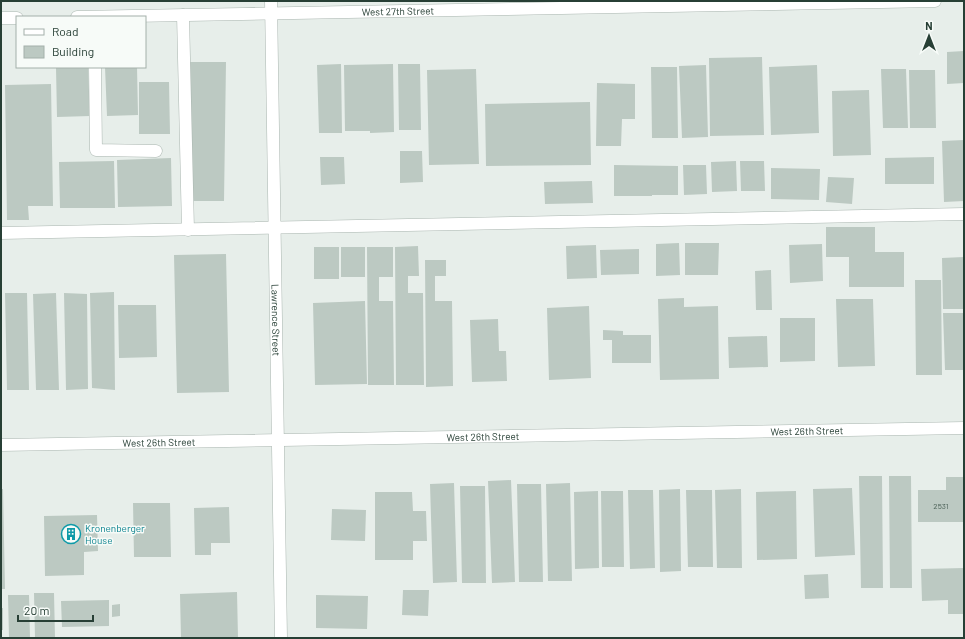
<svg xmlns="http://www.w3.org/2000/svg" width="965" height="639" viewBox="0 0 965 639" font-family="Barlow,sans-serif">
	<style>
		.building { fill: #bcc9c2 }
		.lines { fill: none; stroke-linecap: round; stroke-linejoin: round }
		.minor-casing { stroke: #aab6b0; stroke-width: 13 }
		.minor { stroke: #fff; stroke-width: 12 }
		.labels { text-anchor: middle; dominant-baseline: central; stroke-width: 3; stroke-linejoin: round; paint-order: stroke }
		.number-label { font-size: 8px; fill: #4c6258 }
		.street-label { font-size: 10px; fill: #273f35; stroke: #f7fbf8 }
		.culture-label { font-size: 10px; fill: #0d838f; stroke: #f7fbf8; text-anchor: start }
	</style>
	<rect width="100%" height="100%" fill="#e7eeea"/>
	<!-- building -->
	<path class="building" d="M964,51V83L947,84V52Z
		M762,57L764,135L710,136L709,58Z
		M190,62H226L224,201H188Z
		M341,64L342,133H319L317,65Z
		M393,64L394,132L370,133V131H345L344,65Z
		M398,64H420L421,130H399Z
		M706,65L708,137L682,138L679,66Z
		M817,65L819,133L771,135L769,67Z
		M88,67L90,116L57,117L56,68Z
		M105,67H137L138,115L107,116Z
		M651,67H677L678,138H652Z
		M476,69L479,164L429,165L427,70Z
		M881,69H906L908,128H883Z
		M909,70H935L936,128H910Z
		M139,82H169L170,134H139Z
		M597,83L635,84V119H622L621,146H596Z
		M51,84L53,206H28L29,220H7L5,85Z
		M869,90L871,155L833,156L832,91Z
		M590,102L591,165L486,166L485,104Z
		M964,140V201L944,202L942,141Z
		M400,151H422L423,182L400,183Z
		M320,157H344L345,184L321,185Z
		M934,157V184H885V158Z
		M171,158L172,206L118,207L117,160Z
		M114,161L115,208H60L59,162Z
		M736,161L737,191L712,192L711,162Z
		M740,161H764L765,191H741Z
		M614,165L678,166V195H652V196H614Z
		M683,165H706L707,194L684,195Z
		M771,168L820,169L819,200L771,199Z
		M828,177L854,178L852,204L826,202Z
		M592,181L593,203L545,204L544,182Z
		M826,227H875V252H904V287H849V257H826Z
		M679,243L680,275L656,276V244Z
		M685,243H719L718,275H685Z
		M822,244L823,281L790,283L789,245Z
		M596,245L597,278L567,279L566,246Z
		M418,246L419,276H408V293H423L424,385H396L395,247Z
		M314,247H339V279H314Z
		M341,247H365V277H341Z
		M367,247H393V277H379V301H393L394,385H368Z
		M639,249V274L601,275L600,250Z
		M226,254L229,392L177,393L174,255Z
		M964,257V309H943L942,258Z
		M425,260H446V276H435V301H452L453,386L426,387Z
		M771,270L772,310H756L755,271Z
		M915,280H941L942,375H916Z
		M114,292L115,390L92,388L90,293Z
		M5,293H27L29,390H7Z
		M56,293L59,390H36L33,294Z
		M64,293L87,294L88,389L66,390Z
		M684,298V307L718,306L719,379L660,380L658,299Z
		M836,299H873L875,366L838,367Z
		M365,301L367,384L315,385L313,303Z
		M118,305H156L157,357L119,358Z
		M589,306L591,378L549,380L547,308Z
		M943,313H964V370H945Z
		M780,318H815V361L780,362Z
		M498,319L499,351H506L507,381L472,382L470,320Z
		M603,330L623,331V335H651V363H612V340H603Z
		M767,336L768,367L729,368L728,337Z
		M859,476H882L883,588H861Z
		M889,476H911L912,588H890Z
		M946,477H964V522H918V490H946Z
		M511,480L515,582L492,583L488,481Z
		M454,483L457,582L433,583L430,484Z
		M570,483L572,581H548L546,484Z
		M517,484H541L543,582H519Z
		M460,486H485L486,583H462Z
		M852,488L855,555L815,557L813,489Z
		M1,489H3L5,589H1Z
		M680,489L681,571L660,572L659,490Z
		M741,489L742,568H717L715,490Z
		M628,490H653L655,568L630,569Z
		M686,490H712L713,567H688Z
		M598,491L599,568L575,569L574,492Z
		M601,491H623L624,567H602Z
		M796,491L797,559L757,560L756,492Z
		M375,492H412L413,511H426L427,541H413V560H375Z
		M133,503H170L171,557H134Z
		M229,507L230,543H211V555H195L194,508Z
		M332,509L366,510L365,541L331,540Z
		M97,515L98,551L84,552V575L45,576L44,516Z
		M964,568V614H948V600L922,601L921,569Z
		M828,574L829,598L805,599L804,575Z
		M403,590H429L428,616L402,615Z
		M237,592L238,638H181L180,594Z
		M34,593H54L55,638H35Z
		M8,595H29L30,638H9Z
		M316,595L368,596L367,629L316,628Z
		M109,600V626L62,627L61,601Z
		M120,604V616L112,617V605Z
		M1,608H3V630H1Z"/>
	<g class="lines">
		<!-- minor casing -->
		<g class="minor-casing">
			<g id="minor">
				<path id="s1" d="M271,1L281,638"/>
				<path d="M183,15L188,230"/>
				<path id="s2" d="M77,17L935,1"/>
				<path d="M1,18H17"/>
				<path d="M95,67L96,150L156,151"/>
				<path d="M1,233L964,214"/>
				<path id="s3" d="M1,445L964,428"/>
			</g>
		</g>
		<!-- minor -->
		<use href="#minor" class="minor"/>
	</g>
	<!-- icons -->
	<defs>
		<g id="building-ring" transform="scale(1)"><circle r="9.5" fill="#f7fbf8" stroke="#0f9aa8" stroke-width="1.5"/><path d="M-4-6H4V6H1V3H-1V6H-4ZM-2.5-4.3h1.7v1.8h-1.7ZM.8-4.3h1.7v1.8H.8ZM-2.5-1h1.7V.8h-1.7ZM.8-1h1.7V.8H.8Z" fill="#0f9aa8"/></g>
	</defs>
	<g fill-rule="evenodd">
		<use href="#building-ring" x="71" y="534"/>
	</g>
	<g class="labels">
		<!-- number labels -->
		<g class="number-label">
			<text x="941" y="506">2531</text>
		</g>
		<!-- street labels -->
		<g class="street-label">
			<text stroke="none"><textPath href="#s2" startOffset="321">West 27th Street</textPath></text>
			<text stroke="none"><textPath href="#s1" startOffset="319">Lawrence Street</textPath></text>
			<text stroke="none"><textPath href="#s3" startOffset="806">West 26th Street</textPath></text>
			<text stroke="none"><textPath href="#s3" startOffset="482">West 26th Street</textPath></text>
			<text stroke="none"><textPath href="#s3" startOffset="158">West 26th Street</textPath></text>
		</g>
		<!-- culture labels -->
		<g class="culture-label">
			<text x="85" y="528">Kronenberger<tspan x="85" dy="12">House</tspan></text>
		</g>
	</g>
	<!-- border -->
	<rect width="965" height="639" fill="none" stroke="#273f35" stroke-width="4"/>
	<!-- legend -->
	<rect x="16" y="16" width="130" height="52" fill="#f7fbf8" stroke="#a4b0aa"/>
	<rect x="24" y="29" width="20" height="6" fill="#ffffff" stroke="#a4b0aa"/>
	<text x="52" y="36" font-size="12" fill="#273f35">Road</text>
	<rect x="24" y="46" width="20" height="12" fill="#bcc9c2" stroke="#a4b0aa"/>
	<text x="52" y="56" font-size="12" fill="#273f35">Building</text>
	<!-- north arrow -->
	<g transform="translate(929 36)" stroke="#f7fbf8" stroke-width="3" paint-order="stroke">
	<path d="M0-3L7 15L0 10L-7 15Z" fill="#273f35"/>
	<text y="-6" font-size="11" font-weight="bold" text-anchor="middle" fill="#273f35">N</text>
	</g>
	<!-- scale -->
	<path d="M18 615v6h75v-6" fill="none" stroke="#273f35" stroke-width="2"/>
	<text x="24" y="615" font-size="12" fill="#273f35" stroke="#f7fbf8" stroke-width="3" paint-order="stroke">20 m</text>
</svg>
